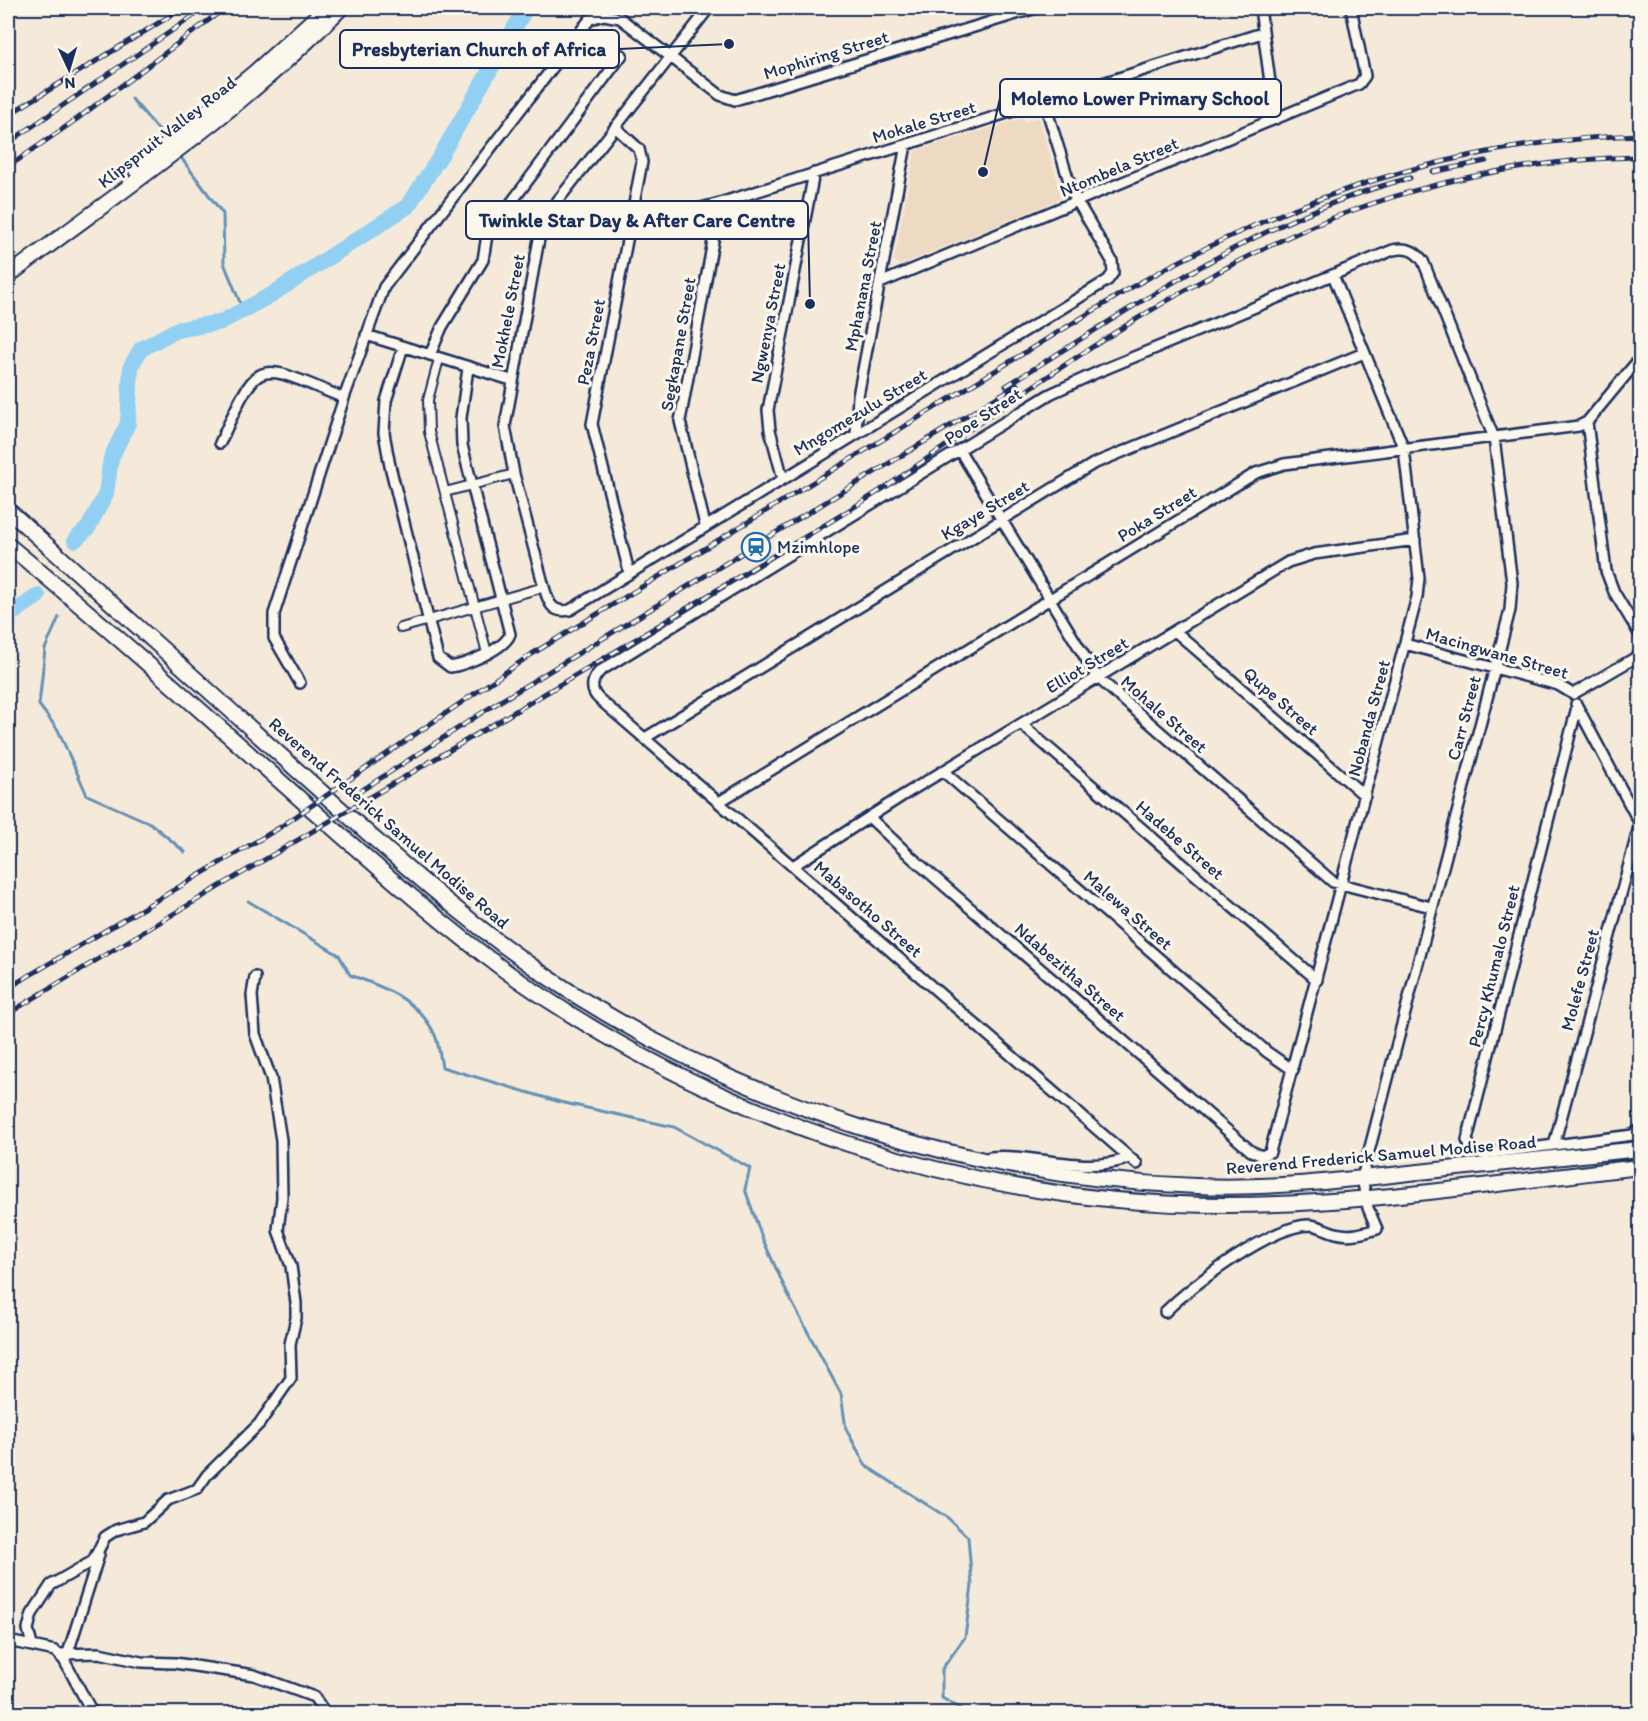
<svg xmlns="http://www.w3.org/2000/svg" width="1648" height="1721" viewBox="0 0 1648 1721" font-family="Itim,sans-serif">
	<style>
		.built { fill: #eedac2 }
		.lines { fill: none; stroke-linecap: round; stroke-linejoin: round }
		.stream { stroke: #6290b7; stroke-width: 3 }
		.river { stroke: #92d0f3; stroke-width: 16 }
		.pedestrian-casing { stroke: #1b2f5e; stroke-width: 12 }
		.minor-casing { stroke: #1b2f5e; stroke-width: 14 }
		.secondary-casing { stroke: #1b2f5e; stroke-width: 18 }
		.pedestrian { stroke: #fbf7ec; stroke-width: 8 }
		.minor { stroke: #fbf7ec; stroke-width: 9 }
		.secondary { stroke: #fbf7ec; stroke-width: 14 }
		.rail-casing { stroke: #1b2f5e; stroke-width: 5 }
		.rail { stroke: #fbf7ec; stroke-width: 3; stroke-dasharray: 9; stroke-linecap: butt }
		.labels { text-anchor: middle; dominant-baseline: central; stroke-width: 6; stroke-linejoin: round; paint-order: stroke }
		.street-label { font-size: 18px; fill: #1b2f5e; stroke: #fbf7ec }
		.poi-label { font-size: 18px; fill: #1b2f5e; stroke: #fbf7ec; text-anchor: start }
		.leader { fill: none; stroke: #1b2f5e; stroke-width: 2 }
		.callout-dot { fill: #1b2f5e; stroke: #fbf7ec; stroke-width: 2 }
		.callout { fill: #fbf7ec; stroke: #1b2f5e; stroke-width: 2 }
		.callout-label { font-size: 20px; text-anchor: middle; font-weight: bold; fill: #1b2f5e }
	</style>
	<rect width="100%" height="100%" fill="#f5ead9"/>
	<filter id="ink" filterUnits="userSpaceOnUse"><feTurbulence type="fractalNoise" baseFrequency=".0167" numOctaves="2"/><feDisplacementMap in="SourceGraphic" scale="12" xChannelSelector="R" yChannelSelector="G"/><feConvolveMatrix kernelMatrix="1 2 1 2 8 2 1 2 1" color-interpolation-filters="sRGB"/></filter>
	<g filter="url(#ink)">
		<!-- built -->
		<path class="built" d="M1039,117L1061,194L1056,201L900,265L894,260L915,151L1023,118L1025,122Z"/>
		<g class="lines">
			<!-- stream -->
			<path class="stream" d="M139,109L132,99L168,141
				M179,155L223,214L224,263L243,310
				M59,617L45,649L39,705L58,730L87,795L150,823L185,852
				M248,901L339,955L350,975C384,987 419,1000 435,1035C439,1045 440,1057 442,1067L560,1102L674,1127L750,1168L745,1189L761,1235L788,1295L841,1394L846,1429L866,1466L948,1518L968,1537L972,1585L965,1637L942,1669V1698L970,1714"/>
			<!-- river -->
			<path class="river" d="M75,540L88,528L106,494L111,458L128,423L131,366L141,349L176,330L221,322L271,295L408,206L441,155L526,8
				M8,616L38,596"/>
			<!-- pedestrian casing -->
			<g class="pedestrian-casing">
				<path id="pedestrian" d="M439,359L428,400L429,432L487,653
					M445,492L514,474
					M401,628L544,587"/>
			</g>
			<!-- minor casing -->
			<g class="minor-casing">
				<path id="minor" d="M709,8L548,213L541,228L505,426L514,474L544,587C548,601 551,614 570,610L1108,280L1113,273L1112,261L1073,194L1044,101
					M1260,8L1275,119
					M615,127L639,149L642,162L592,424L629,572
					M630,227L720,203L1262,33
					M880,283L1359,84L1365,76L1351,8
					M366,335L511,380
					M403,347L386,401L384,433L390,466L438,658L450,667C465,665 505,649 510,634L462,445L461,418L468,368
					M430,355L442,327L483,260L487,235L622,55
					M1587,422L1606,571L1614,592L1640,635
					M856,434L858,396L906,145
					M220,443C261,352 256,363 344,398
					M960,451L1097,677L1333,882L1431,907
					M783,479L770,430L768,410L814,173
					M705,525L680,421L720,203
					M1176,632L1365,796
					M1405,644L1558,685L1573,694
					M300,683L274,638V614L344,398L384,287L590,19L604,15L620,18L720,95L735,100L1036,8
					M1573,694L1640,655
					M1576,704L1640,824
					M1577,707L1467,1140L1472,1151L1483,1154L1633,1135L1640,1129
					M1021,724L1317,980
					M645,738L1093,464L1364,353
					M944,772L1267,1052L1293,1070
					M719,802L1256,473L1284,464L1579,426L1587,422L1640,358
					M869,817L910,856L1251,1151L1262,1156L1270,1152L1417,597L1419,578L1404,449L1333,275
					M793,866L902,796L1288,562L1314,554L1415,540
					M1554,1145L1640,823
					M990,1157C1035,1153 1085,1175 1129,1158
					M1137,1164L599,699C590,691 591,680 600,671L1050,394L1100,371L1393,250C1406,247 1415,250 1423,261L1494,438L1512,583L1510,610L1362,1178L1368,1208L1377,1229C1363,1233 1350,1237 1336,1233C1327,1231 1319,1225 1309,1225C1271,1226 1192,1285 1165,1312
					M8,1641L32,1646
					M59,1654L99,1653L141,1662L175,1663L254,1675L314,1697L326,1714
					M67,1656L99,1555
					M93,1714L64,1660L55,1651L32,1646L28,1629L32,1614L51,1585L93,1561L105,1537L116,1530L144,1522L168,1500L197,1489L207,1475L259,1424L291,1378L290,1344L296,1318V1303L291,1266L278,1230L282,1198L281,1140L271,1078L255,1034L252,995L255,977"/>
			</g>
			<!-- secondary casing -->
			<g class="secondary-casing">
				<path id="secondary" d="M136,170L254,73L326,8
					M8,276C119,192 244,109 341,8
					M8,510C104,597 201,684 298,771C379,843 459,917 549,978C740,1105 967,1178 1196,1186C1267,1189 1339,1181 1409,1173C1486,1165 1563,1157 1640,1149
					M8,545C110,629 209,718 308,806C373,863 437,921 507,972C715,1120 970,1205 1226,1205C1364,1205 1503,1182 1640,1167"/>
			</g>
			<!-- pedestrian -->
			<use href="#pedestrian" class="pedestrian"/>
			<!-- minor -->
			<use href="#minor" class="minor"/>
			<!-- secondary -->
			<use href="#secondary" class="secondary"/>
			<!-- rail casing -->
			<g class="rail-casing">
				<path id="rail" d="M8,115L183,8
					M8,143L205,8
					M8,167L77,119L225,8
					M1433,172L1486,161
					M1006,386C1134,307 1262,216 1410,178
					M356,794L494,705L1017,385
					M8,988L279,828L532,654L1132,287C1291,197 1457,141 1640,135
					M8,1014C244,869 485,732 722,587C778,552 836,520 890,484C1024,393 1163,290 1313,226C1415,183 1530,159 1640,157"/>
			</g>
			<!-- rail -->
			<use href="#rail" class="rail"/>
		</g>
	</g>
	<!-- icons -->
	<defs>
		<g id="station-ring" transform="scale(1.5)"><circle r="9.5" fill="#fbf7ec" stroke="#1f6fb2" stroke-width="1.5"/><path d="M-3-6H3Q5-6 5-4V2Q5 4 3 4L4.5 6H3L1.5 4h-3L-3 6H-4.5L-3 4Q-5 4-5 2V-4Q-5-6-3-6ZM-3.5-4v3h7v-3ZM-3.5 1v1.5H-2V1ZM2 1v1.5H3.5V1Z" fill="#1f6fb2"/></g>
	</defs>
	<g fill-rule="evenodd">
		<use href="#station-ring" x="756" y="547"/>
	</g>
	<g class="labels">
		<!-- street labels -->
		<g class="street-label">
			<text transform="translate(826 55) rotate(-17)">Mophiring Street</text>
			<text transform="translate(924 122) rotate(-17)">Mokale Street</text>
			<text transform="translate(167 132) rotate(-38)">Klipspruit Valley Road</text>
			<text transform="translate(1119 167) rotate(-23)">Ntombela Street</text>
			<text transform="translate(863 286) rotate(-79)">Mphanana Street</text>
			<text transform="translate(508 311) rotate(-79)">Mokhele Street</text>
			<text transform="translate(768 323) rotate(-79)">Ngwenya Street</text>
			<text transform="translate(591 342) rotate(-79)">Peza Street</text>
			<text transform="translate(678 344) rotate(-80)">Segkapane Street</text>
			<text transform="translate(860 412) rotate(-31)">Mngomezulu Street</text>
			<text transform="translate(983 416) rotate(-33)">Pooe Street</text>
			<text transform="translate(985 510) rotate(-31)">Kgaye Street</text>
			<text transform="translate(1157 514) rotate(-32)">Poka Street</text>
			<text transform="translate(1497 653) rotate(16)">Macingwane Street</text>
			<text transform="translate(1087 665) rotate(-31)">Elliot Street</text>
			<text transform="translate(1281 701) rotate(41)">Qupe Street</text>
			<text transform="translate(1164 714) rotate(41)">Mohale Street</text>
			<text transform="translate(1369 718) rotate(-75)">Nobanda Street</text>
			<text transform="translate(1464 718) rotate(-75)">Carr Street</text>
			<text transform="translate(389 823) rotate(41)">Reverend Frederick Samuel Modise Road</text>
			<text transform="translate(1180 840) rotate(41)">Hadebe Street</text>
			<text transform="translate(868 909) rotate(41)">Mabasotho Street</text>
			<text transform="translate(1128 910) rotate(41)">Malewa Street</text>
			<text transform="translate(1494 966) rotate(-76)">Percy Khumalo Street</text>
			<text transform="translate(1070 972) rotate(41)">Ndabezitha Street</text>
			<text transform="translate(1580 980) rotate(-75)">Molefe Street</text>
			<text transform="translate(1381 1155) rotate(-5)">Reverend Frederick Samuel Modise Road</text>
		</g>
		<!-- poi labels -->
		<g class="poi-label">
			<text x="777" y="547">Mzimhlope</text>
		</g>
	</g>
	<!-- callouts -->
	<path class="leader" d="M729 44L619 49M983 172L1000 98M810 304L808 220"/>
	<g class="callout-dot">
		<circle cx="729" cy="44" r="6"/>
		<circle cx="983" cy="172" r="6"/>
		<circle cx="810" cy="304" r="6"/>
	</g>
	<g class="callout">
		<rect x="340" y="30" width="279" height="38" rx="6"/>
		<rect x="1000" y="79" width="281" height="38" rx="6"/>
		<rect x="466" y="201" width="342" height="38" rx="6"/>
	</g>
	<g class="callout-label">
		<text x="479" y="56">Presbyterian Church of Africa</text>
		<text x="1140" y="105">Molemo Lower Primary School</text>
		<text x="637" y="227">Twinkle Star Day &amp; After Care Centre</text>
	</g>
	<!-- margin -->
	<rect width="1648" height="1721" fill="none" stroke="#fbf7ec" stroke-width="30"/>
	<rect x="15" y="15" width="1618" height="1691" fill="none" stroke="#1b2f5e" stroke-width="2" filter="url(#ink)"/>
	<!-- north arrow -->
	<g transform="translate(69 69) rotate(176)" stroke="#fbf7ec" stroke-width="4.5" paint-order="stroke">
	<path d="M0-4.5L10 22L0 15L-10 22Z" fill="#1b2f5e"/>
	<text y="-9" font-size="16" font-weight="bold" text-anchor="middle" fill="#1b2f5e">N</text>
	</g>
</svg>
